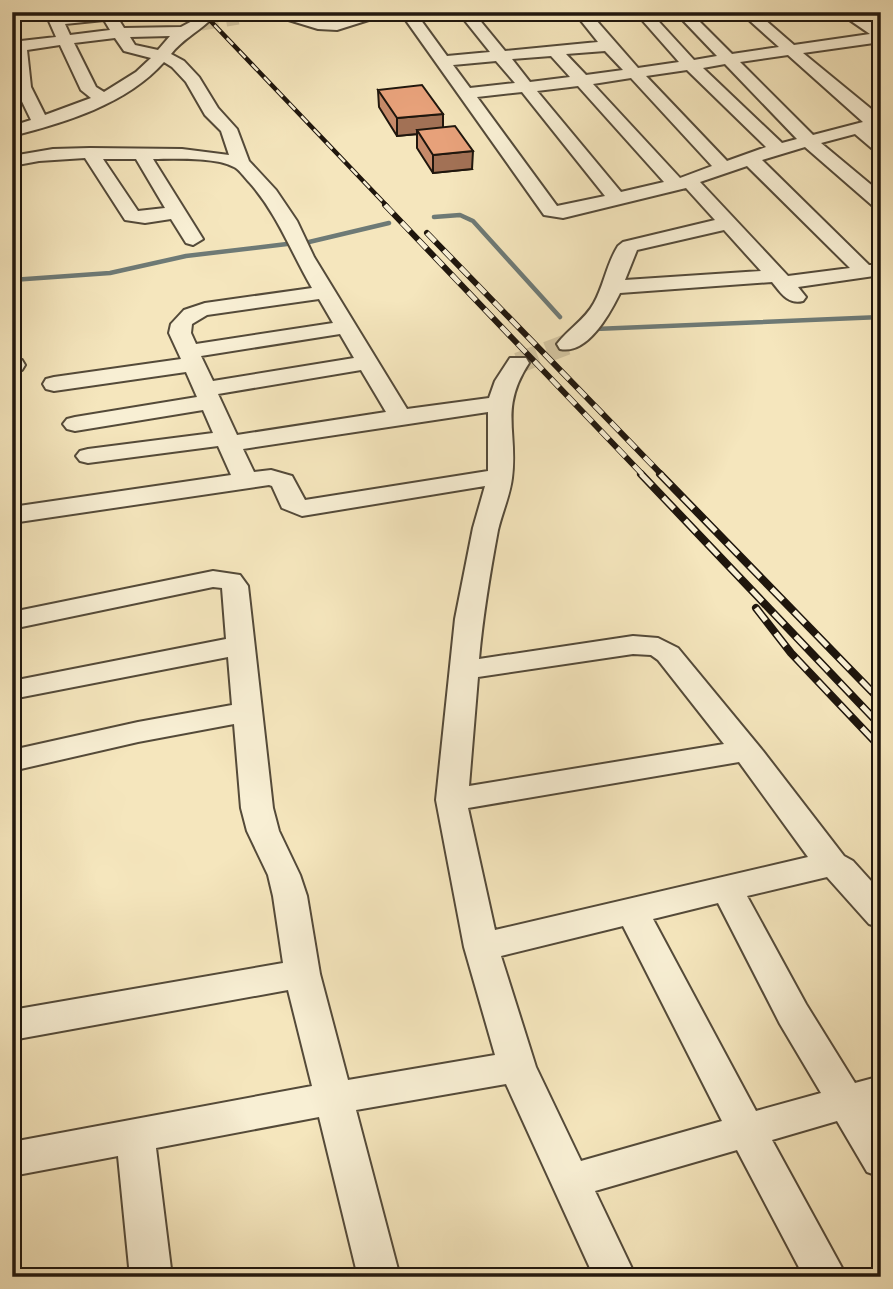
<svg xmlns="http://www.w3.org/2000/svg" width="893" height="1289" viewBox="0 0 893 1289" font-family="'IM FELL French Canon',serif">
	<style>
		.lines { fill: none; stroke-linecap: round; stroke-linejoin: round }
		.stream { stroke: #6e7a76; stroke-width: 4.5 }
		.minor-tunnel-far1 { stroke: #d5c7a3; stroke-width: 17; stroke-dasharray: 17 8; stroke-linecap: butt }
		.minor-tunnel { stroke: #d5c7a3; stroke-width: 21; stroke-dasharray: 21 10; stroke-linecap: butt }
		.minor-casing { stroke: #544a39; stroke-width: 4 }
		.minor { fill: #f8efd4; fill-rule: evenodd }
		.rail-far2-casing { stroke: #1f160d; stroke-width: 4.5 }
		.rail-far1-casing { stroke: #1f160d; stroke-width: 6 }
		.rail-casing { stroke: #1f160d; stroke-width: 8 }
		.rail-far2 { stroke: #f8efd4; stroke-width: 2.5; stroke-dasharray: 9; stroke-linecap: butt }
		.rail-far1 { stroke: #f8efd4; stroke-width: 4.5; stroke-dasharray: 12; stroke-linecap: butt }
		.rail { stroke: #f8efd4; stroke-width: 5; stroke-dasharray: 16; stroke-linecap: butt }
		.wall { fill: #c78a69; stroke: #1f160d; stroke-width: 2 }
		.shaded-wall { fill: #a27155; stroke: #1f160d; stroke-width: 2 }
		.building { fill: #e7a17a; stroke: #1f160d; stroke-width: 2 }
	</style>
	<rect width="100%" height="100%" fill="#f5e6bd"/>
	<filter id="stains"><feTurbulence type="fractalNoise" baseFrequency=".00286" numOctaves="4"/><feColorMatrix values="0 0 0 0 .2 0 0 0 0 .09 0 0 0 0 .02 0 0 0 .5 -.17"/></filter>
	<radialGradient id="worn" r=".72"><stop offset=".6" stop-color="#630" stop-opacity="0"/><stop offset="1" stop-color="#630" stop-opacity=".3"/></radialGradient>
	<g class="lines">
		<!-- stream -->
		<path class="stream" d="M434,217L460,215L473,221L560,317
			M309,242L389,223
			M12,280L110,273L186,256L287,244
			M595,329L881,317"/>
		<!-- minor-tunnel-far1 -->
		<path class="minor-tunnel-far1" d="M201,22L238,16"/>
		<!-- minor-tunnel -->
		<path class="minor-tunnel" d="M518,363L568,344"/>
		<!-- minor casing -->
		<g class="minor-casing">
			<path id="minor" d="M45,12H59L61,15L114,12L124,28L181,27L196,19H206L208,22C196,33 182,40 171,54L184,61L199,77L218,108L237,129L249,161L276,190L297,221L314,257L407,409L489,398L495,381L510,358H526L529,363C499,409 518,431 512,478C510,495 502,513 498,530C490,573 483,615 479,659L633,636L658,638L678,648L763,751L844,856L853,861L881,892V928L869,924L827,877L747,896L806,1004L855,1083L881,1076V1108L872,1111L881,1125V1177L867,1172L837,1121L772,1140L847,1277H804L737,1150L595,1191L636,1277H594L506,1084L356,1110L400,1277H358L319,1117L156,1148L172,1277H130L118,1156L12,1176V1142L312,1086L288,990L12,1040V1010L283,963L273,896L268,875L247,831L241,808L234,724L138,742L12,771V750L138,722L232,705L228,657L12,699V681L226,639L222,588L213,587L12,629V612L213,571L240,575L248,586L273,808L279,831L300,875L307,896L320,974L348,1080L495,1055L464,947L436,800L455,619L473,528L485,486L302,516L282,508L272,486L269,485L12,523V507L231,475L218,446L88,463L80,461L76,456L80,451L88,449L213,433L203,410L75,431L67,429L63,424L67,419L75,417L197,397L186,372L54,391L46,389L43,384L46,379L54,377L181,359L169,333L171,324L184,310L205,303L312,288C291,252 277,213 249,182C244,177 239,169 234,167C215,157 175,159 153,159L203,239L193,245L186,243L171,219L145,223L125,220L85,158L39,161L12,166V156L53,149L90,148L182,149L229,155L221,131L205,115L186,82L172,67L164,62C127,104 64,123 12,136V126L31,120L15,87L12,42L56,37ZM104,20L110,30L70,35L65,24ZM170,36L158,50L135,45L130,37ZM115,38L124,51L151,58L136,72L104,92L96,87L74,43ZM60,45L81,90L91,98L45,115L31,87L27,50ZM103,159H136L165,208L138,211ZM319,299L333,323L196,344L191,333L192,324L207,315ZM340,334L354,358L213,381L201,356ZM361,370L386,412L237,435L218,394ZM488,412V471L305,500L292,476L271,470L254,472L243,449ZM633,654L651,655L658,660L724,744L469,786L478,677ZM739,762L808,857L495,930L468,808ZM718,903L780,1024L821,1093L756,1111L653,919ZM623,926L722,1121L581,1161L536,1067L501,956Z
				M236,12H292L319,21L336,22L362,12H394L337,30L318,29L282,18L238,20L231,16Z
				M400,12H415L447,56L490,52L458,12H473L505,51L598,42L574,12H589L638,68L679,62L635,12H650L694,60L717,56L675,12H690L732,54L779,47L740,12H756L794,45L870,34L838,12H855L881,28V42L803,53L881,117V127L871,130L881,138V152L875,151L855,134L821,143L881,193V209L874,207L805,147L762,160L869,265H881V275L798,287L806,297L803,301C788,305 781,293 772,282L620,293C610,313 588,355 560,349L557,344C568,329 585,320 594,303C604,285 607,263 618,246L623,242L715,220L686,188L563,218L544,215ZM605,51L623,70L586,75L566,54ZM788,55L863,122L813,135L740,62ZM551,56L570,77L530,82L512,59ZM496,61L515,83L470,88L453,65ZM725,64L797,139L782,143L703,68ZM687,70L766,147L727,161L646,76ZM631,78L712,166L680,178L593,84ZM578,86L664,182L621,192L537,91ZM522,92L605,196L557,206L477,97ZM747,166L850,268L788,276L700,182ZM724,230L761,271L625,280L637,250Z
				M12,358L22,360L25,365L22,370L12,372Z"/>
		</g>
		<!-- minor -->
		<use href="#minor" class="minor"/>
		<!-- rail-far2 casing -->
		<g class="rail-far2-casing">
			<path id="rail-far2" d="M202,12L387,206"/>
		</g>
		<!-- rail-far1 casing -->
		<g class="rail-far1-casing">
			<path id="rail-far1" d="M385,205L643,475
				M427,233L662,475"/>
		</g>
		<!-- rail casing -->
		<g class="rail-casing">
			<path id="rail" d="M641,474L881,726
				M660,474L881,701
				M756,608L791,653L881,748"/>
		</g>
		<!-- rail-far2 -->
		<use href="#rail-far2" class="rail-far2"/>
		<!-- rail-far1 -->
		<use href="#rail-far1" class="rail-far1"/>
		<!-- rail -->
		<use href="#rail" class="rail"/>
	</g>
	<!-- wall -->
	<path class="wall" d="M378,90L443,127L472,169L433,173L417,148V134L397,136L379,107Z"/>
	<!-- shaded-wall -->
	<path class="shaded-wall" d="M443,114V131L417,130V134L397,136V118Z
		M473,151L472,169L433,173V155Z"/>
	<!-- building -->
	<path class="building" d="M422,85L443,114L397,118L378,90Z
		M455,126L473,151L433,155L417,130Z"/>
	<!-- margin -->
	<rect width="893" height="1289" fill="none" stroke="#f5e6bd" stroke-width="42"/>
	<rect x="14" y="14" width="865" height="1261" fill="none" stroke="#1f160d" stroke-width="3.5"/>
	<rect x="21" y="21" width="851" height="1247" fill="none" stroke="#1f160d" stroke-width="2"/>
	<rect width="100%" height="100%" filter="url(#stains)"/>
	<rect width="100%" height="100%" fill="url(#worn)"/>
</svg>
